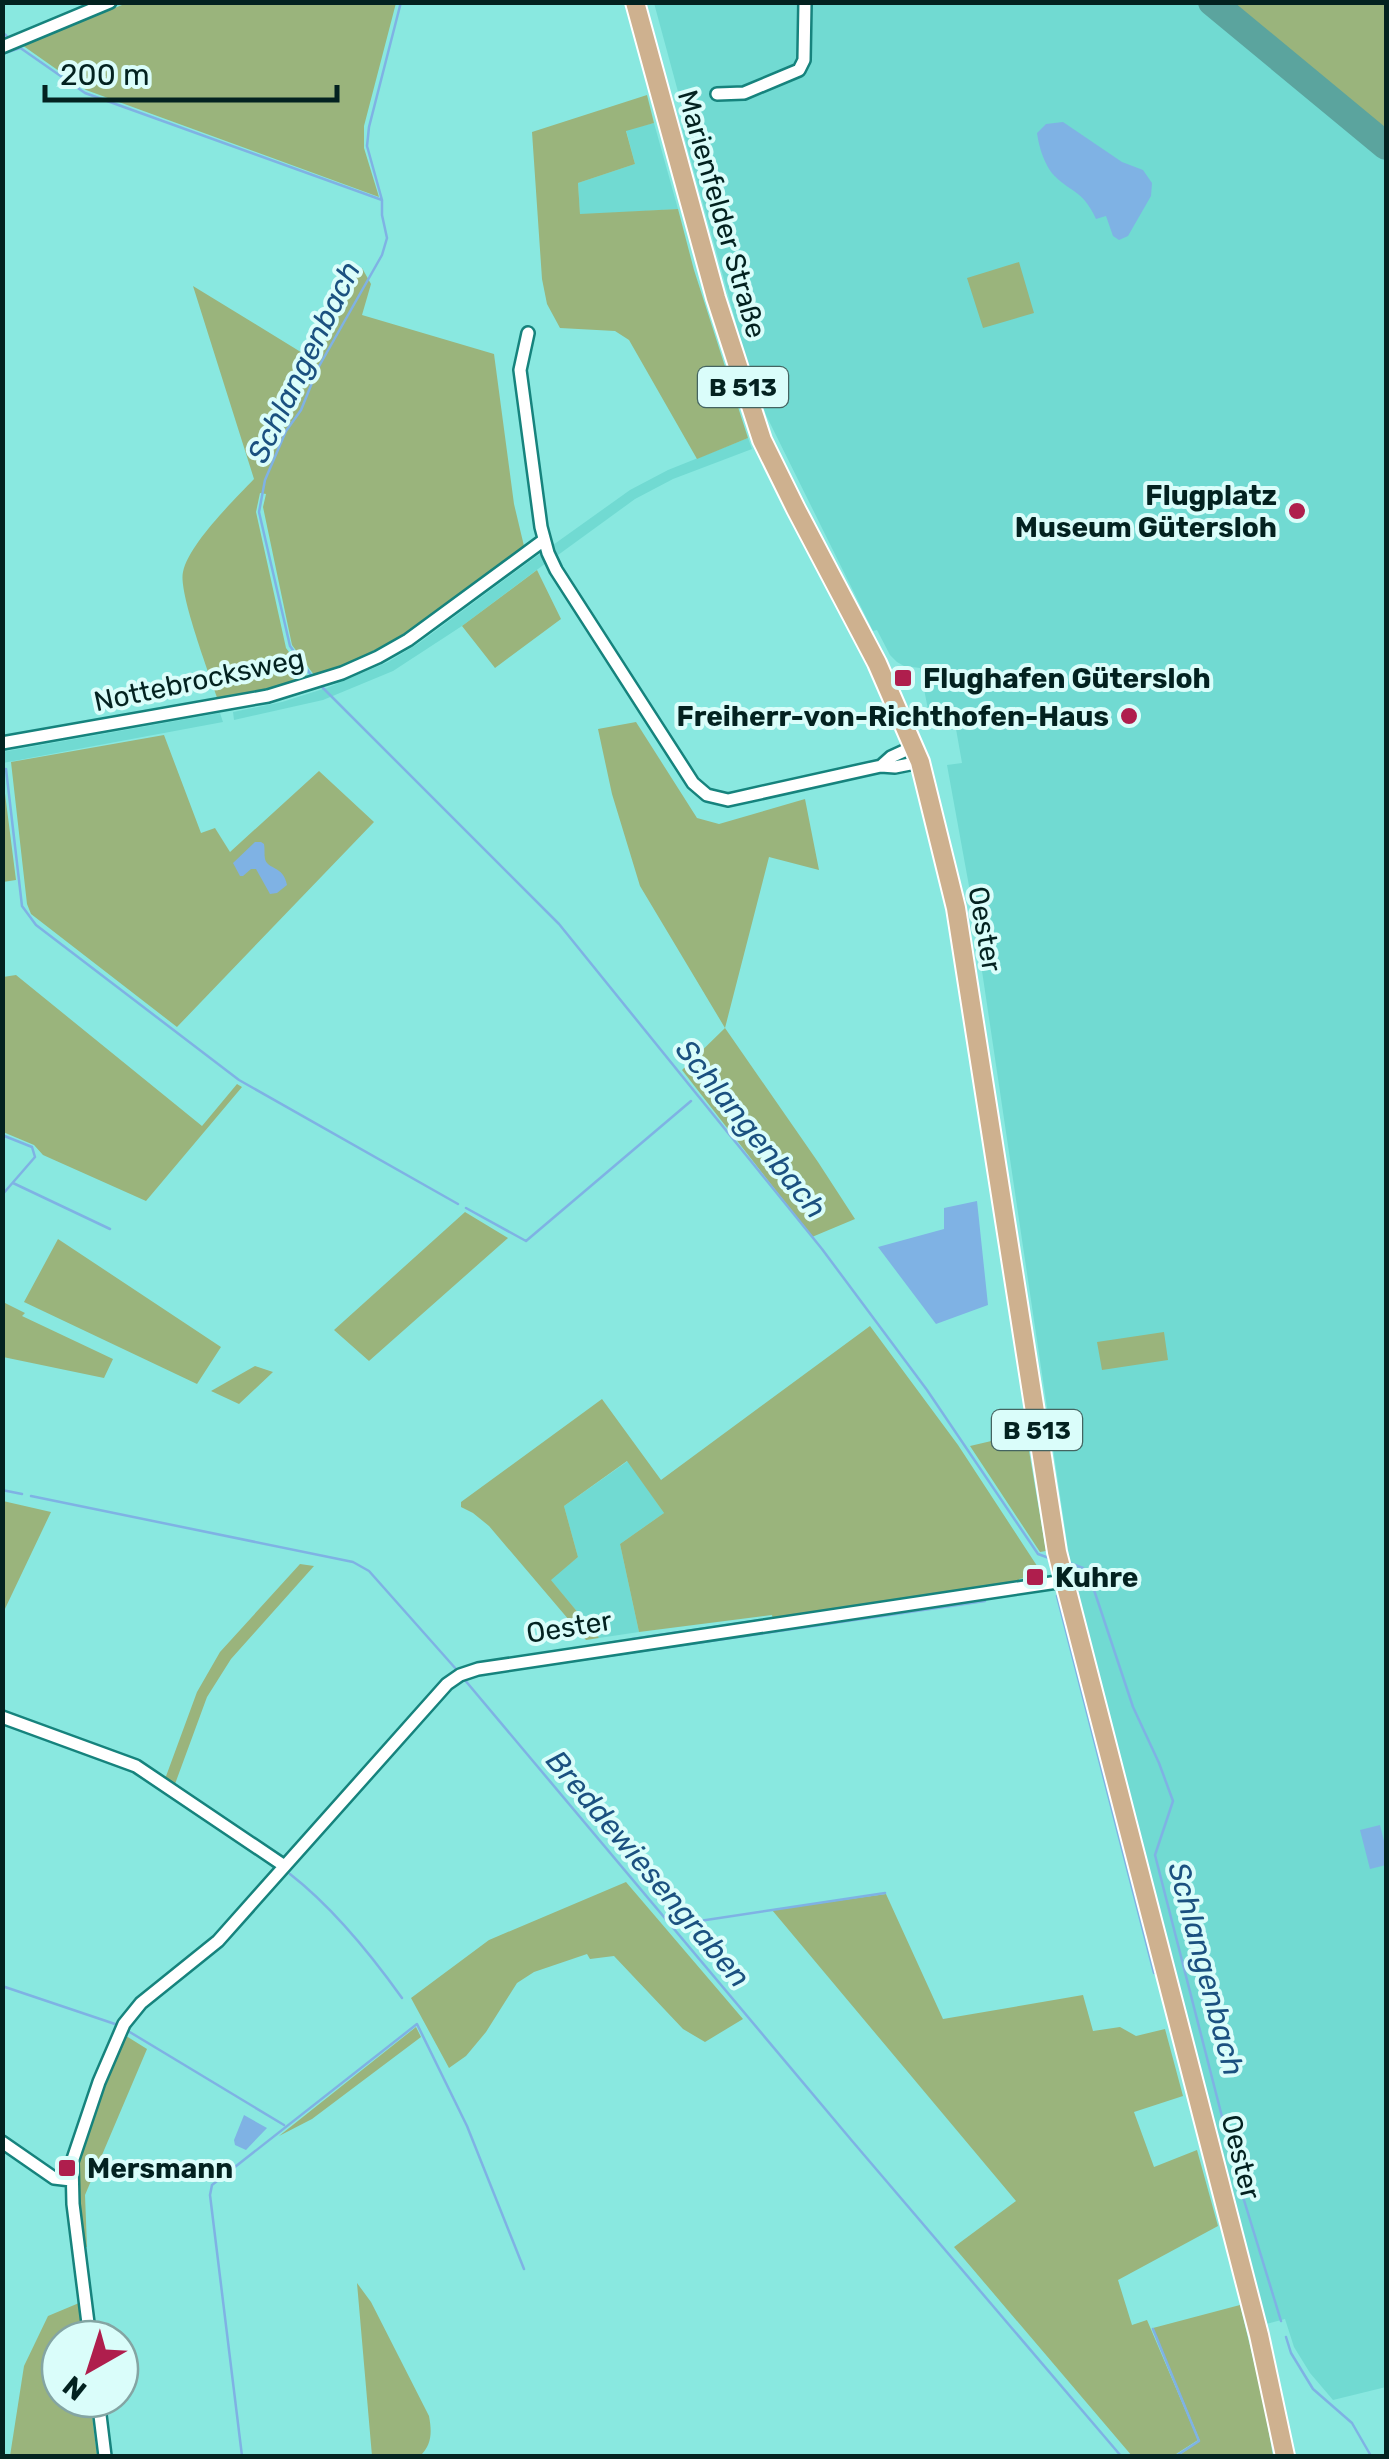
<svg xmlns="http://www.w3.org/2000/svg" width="1389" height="2459" viewBox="0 0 1389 2459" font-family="Rubik,sans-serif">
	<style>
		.built { fill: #71dad2 }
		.green { fill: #9ab47c }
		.water { fill: #7fb2e4 }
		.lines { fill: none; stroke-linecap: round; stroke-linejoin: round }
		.stream { stroke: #7fb2e4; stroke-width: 2.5 }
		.taxiway { stroke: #5ba49e; stroke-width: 28 }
		.minor-casing { stroke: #16837d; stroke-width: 16 }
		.primary-casing { stroke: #fff; stroke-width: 22 }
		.minor { stroke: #fff; stroke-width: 11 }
		.primary { stroke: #ceb18f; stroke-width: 18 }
		.poi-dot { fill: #af1e4d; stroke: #dafdfa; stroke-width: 4 }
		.labels { text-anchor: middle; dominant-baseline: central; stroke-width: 8; stroke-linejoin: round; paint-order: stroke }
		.shield { fill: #dafdfa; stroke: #446461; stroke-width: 2.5 }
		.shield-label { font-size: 25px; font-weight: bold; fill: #032220 }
		.street-label { font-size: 28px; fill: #032220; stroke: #dafdfa }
		.poi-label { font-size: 28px; font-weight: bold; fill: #032220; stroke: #dafdfa; text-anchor: start }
		.water-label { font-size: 30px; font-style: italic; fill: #1b5180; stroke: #dafdfa }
	</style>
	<rect width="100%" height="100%" fill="#89e8e0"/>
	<!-- built -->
	<path class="built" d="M654,3H1386V2387L1333,2400L1310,2373L1294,2347L1285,2319L1266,2324L1071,1569L971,897L947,765L962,763L956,729L937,730L930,720L920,668L904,666L897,662L890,655L877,630L873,631L766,415L748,366L682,128L687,125Z
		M654,123L678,209L580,215L578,183L635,164L626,130Z
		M748,438L752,449L673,479L635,499L558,555L553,545L630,490L668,470Z
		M541,553L546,563L462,626L393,671L323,700L234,720L233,712L282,702L329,687L388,662L419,643Z
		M220,713L223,722L3,763L2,752Z
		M628,1461L664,1513L620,1544L639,1632L599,1638L550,1579L578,1557L564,1506Z"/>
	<!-- green -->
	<path class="green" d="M127,3H396L364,126V148L379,197L86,90L22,45Z
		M1229,3H1386V133Z
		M647,95L654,123L626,131L635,164L578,183L580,214L678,209L694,270L748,438L697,459L629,340L615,331L560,328L547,304L542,279L532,132Z
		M1019,262L1034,313L983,328L967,278Z
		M362,268L371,284L362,315L494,354L514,504L524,546C459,597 394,651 314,675L292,645L263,507L266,494L260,493L256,512L286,648L308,678L267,691L218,700C210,676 178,592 183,572C189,544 233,501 254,479L193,286L304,354Z
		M537,570L561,619L495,668L462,626Z
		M636,722L697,818L719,824L805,799L819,870L769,857L725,1028L818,1162L855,1219L812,1237L682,1070L725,1028L640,886L612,794L598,729Z
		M164,735L201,833L215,828L230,852L319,771L374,822L177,1027L31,914L27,904L11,762Z
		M2,770L16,880L3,882H2Z
		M16,975L202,1126L237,1084L242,1087L146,1201L43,1155L34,1145L3,1132V977Z
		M465,1212L508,1238L369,1361L334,1330Z
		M58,1239L221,1347L197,1384L24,1302Z
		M3,1302L25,1313L22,1316L113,1359L104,1378L3,1357Z
		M870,1326L958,1445L1043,1575L1019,1579V1584L773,1620L772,1615L639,1632L620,1544L664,1513L627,1461L564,1506L578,1557L551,1580L599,1638L586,1640L489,1526L473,1513L461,1507V1502L602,1399L661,1480Z
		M1164,1332L1168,1360L1102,1370L1097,1342Z
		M255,1366L273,1372L239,1404L211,1391Z
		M1026,1433L1046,1551L1040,1552L970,1446Z
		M3,1501L51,1512L3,1613L2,1501Z
		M300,1564L314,1566L231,1659L207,1697L175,1784L165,1779L197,1692L220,1652Z
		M626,1882L743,2019L705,2042L683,2029L614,1956L590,1959L587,1954L534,1972L517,1983L486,2032L466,2056L449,2068L411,1998L489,1940Z
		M886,1894L943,2019L1083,1995L1093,2031L1120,2027L1136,2036L1165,2029L1183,2096L1134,2112L1154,2167L1197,2150L1218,2226L1118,2280L1132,2325L1147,2320L1198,2440L1173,2456H1132L954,2247L1016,2201L772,1910Z
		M416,2027L421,2037L312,2119L279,2136Z
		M123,2034L147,2049L85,2195L87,2247H82L75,2180L76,2163L102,2081Z
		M357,2283L371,2302L429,2416C432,2432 432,2445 420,2456H372Z
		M79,2303L83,2339H60V2399H90L97,2456H10L24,2366L48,2316Z
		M1240,2305L1263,2399L1273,2456H1178L1200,2441L1153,2328Z"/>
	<!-- water -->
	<path class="water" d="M1063,122L1122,162L1143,170L1152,183L1151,196L1128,236L1119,240L1113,236L1106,216L1096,219C1082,188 1069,193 1051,172C1043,160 1039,147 1037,133L1046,124Z
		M255,842H261L264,844C265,849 264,854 265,859C268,870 283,865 287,885L277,893L270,894L256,869H251L243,876H240L233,863Z
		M977,1201L988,1305L936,1324L878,1247L944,1229V1208Z
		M1380,1825L1386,1849V1865L1370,1869L1360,1830Z
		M244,2115L267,2128L246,2150L235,2145L234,2140Z"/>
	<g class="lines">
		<!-- stream -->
		<path class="stream" d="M2,32L9,38
			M18,34L79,9
			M19,47L85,93L382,200
			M2,54L20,48
			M311,675L290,646L259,512L265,480L286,431L301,410L318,368L382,255L387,238L382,215V200L367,146L369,127L401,2
			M320,685L559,924L822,1249L927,1390L1038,1554L1049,1558
			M6,769L22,906L36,925L239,1080L458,1204
			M2,1135L32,1147L35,1157L2,1195
			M13,1183L110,1229
			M466,1208L526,1241L691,1101
			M2,1490L22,1494
			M31,1496L353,1562L369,1571L456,1669
			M1067,1562L1083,1568L1089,1575L1133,1707L1159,1763L1173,1801L1155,1855L1240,2187L1281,2321
			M1057,1596L1154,1973
			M632,1639L755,1621
			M597,1645L621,1641
			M464,1679L853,2142L1121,2456
			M468,1679L477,1675L985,1601
			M290,1874C331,1906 372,1956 402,1998
			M673,1925L885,1893
			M2,1986L115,2024
			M128,2031L284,2125
			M1153,2329L1199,2441L1176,2456
			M1286,2337L1291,2353L1313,2389L1352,2423L1371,2456
			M242,2456L210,2195L212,2185L417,2024L467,2126L524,2269"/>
		<!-- taxiway -->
		<path class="taxiway" d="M1212,2L1386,146"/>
		<!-- minor casing -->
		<g class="minor-casing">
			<path id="minor" d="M2,47L110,2
				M717,94L744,93L799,70L804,60L805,2
				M528,333L520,370L541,527L548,553L556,570L693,783L707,795L728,800L881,766L895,767L920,762
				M2,743L268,696L342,673L378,657L408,640L544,540
				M881,766L891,757L915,746
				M2,1717L136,1766L283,1865
				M2,2142L54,2178L71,2180
				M90,2339L73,2204L72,2162L99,2082L124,2024L141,2003L218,1941L447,1684L460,1675L478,1669L1064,1581
				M98,2399L105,2456"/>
		</g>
		<!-- primary casing -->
		<g class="primary-casing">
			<path id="primary" d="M635,2L716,298L762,440L796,509L877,663L920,762L956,908L1057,1552L1259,2335L1285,2456"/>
		</g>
		<!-- minor -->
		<use href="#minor" class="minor"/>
		<!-- primary -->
		<use href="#primary" class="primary"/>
	</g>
	<!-- markers -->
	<g class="poi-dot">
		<circle cx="1297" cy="511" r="10"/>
		<rect x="893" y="668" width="20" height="20" rx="5"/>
		<circle cx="1129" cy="716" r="10"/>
		<rect x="1025" y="1567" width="20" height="20" rx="5"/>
		<rect x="57" y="2158" width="20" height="20" rx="5"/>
	</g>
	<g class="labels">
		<!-- shield labels -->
		<g class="shield">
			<rect x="698" y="367" width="90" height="40" rx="8"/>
			<rect x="992" y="1410" width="90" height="40" rx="8"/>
		</g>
		<g class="shield-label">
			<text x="743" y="387">B 513</text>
			<text x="1037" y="1430">B 513</text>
		</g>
		<!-- street labels -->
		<g class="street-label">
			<text transform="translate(722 214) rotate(74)">Marienfelder Straße</text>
			<text transform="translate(199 680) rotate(-12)">Nottebrocksweg</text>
			<text transform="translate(985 929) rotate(80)">Oester</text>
			<text transform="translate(569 1627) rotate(-9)">Oester</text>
			<text transform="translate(1241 2157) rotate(76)">Oester</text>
		</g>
		<!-- poi labels -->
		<g class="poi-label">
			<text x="1277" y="495" text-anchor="end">Flugplatz<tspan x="1277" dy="32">Museum Gütersloh</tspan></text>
			<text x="923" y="678">Flughafen Gütersloh</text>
			<text x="1109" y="716" text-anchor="end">Freiherr-von-Richthofen-Haus</text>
			<text x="1055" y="1577">Kuhre</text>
			<text x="87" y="2168">Mersmann</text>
		</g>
		<!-- water labels -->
		<g class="water-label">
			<text transform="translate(304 362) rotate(-64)">Schlangenbach</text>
			<text transform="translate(751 1129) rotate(51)">Schlangenbach</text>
			<text transform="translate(648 1869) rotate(50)">Breddewiesengraben</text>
			<text transform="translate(1206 1969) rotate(75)">Schlangenbach</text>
		</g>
	</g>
	<!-- border -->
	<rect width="1389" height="2459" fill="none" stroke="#032220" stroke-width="10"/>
	<!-- north arrow -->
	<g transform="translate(90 2369) rotate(219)"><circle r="48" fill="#dafdfa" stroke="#84a5a3" stroke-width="2.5"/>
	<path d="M0-8L18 38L0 25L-18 38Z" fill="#af1e4d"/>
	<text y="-15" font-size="28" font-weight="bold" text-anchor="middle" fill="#032220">N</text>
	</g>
	<!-- scale -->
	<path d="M45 85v15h292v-15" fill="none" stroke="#032220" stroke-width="5"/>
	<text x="60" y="85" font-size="30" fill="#032220" stroke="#dafdfa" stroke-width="8" paint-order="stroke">200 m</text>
</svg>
